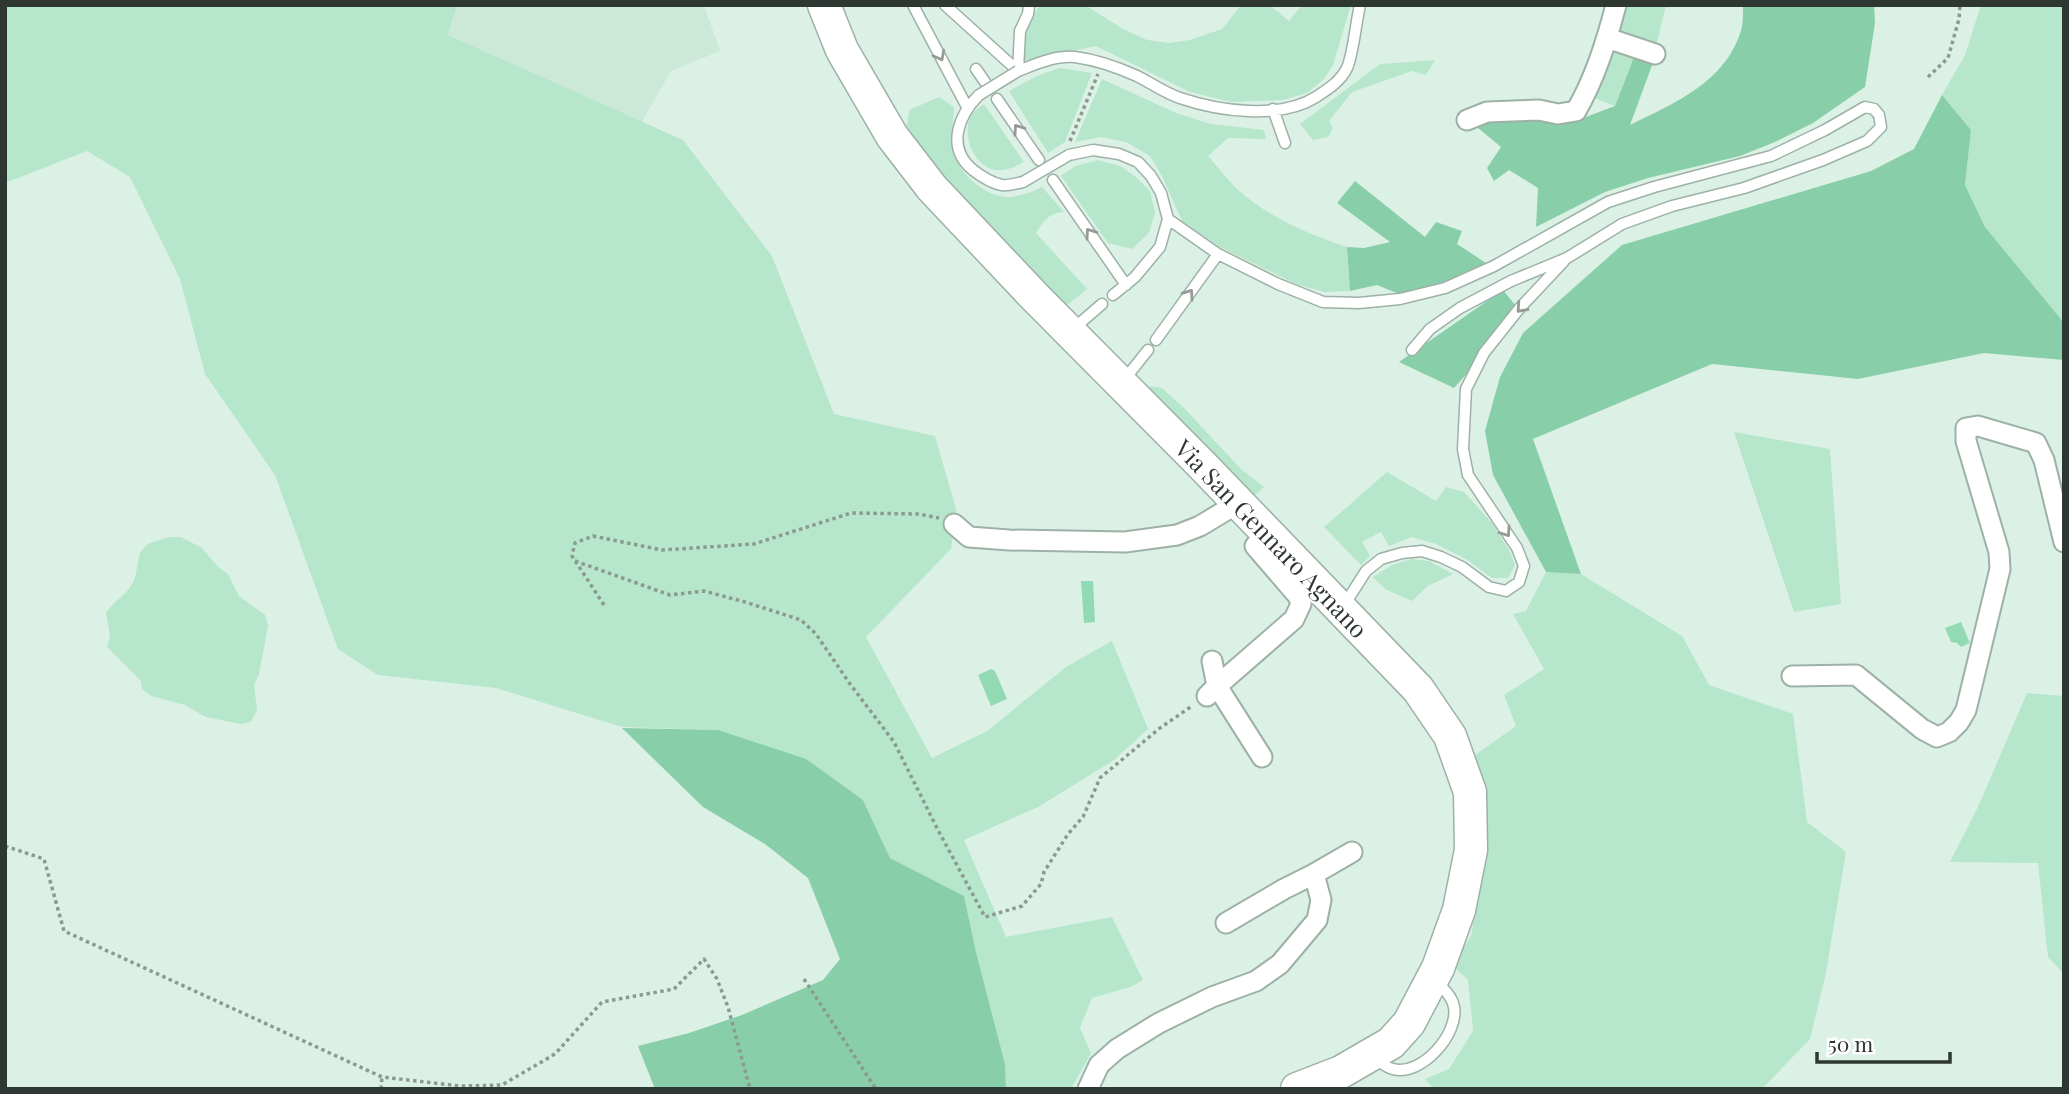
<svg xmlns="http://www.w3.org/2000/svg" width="2069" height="1094" viewBox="0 0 2069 1094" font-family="'Playfair Display',serif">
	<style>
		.built { fill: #cce8d8 }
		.green { fill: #b6e6cb }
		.forest { fill: #88cea9 }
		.water { fill: #93dab4 }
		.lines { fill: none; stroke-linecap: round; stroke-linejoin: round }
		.lane-casing { stroke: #9db1a6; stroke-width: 13 }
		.street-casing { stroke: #9db1a6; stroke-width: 23 }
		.primary-casing { stroke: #9db1a6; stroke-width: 35 }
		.path { stroke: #8b9a91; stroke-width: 3.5; stroke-dasharray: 3.5 3.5; stroke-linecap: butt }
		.lane { stroke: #fff; stroke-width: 10 }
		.street { stroke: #fff; stroke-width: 19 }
		.primary { stroke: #fff; stroke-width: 32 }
		.lane-bridge-casing { stroke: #9db1a6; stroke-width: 13; stroke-linecap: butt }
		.lane-bridge { stroke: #fff; stroke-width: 10 }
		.oneway { stroke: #979b98 }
		.labels { text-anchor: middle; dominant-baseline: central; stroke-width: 5; stroke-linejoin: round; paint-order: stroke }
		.street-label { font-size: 24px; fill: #2f3732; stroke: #fff }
	</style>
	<rect width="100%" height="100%" fill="#dcf1e5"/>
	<!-- built -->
	<path class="built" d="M457,5H704L720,51L671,71L642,122L448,35Z"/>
	<!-- green -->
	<path class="green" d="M5,5H457L448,35L683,140L772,256L834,414L935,436L956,509L951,549L866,637L932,758L987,731L1066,667L1112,641L1148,729L1114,760L1040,806L964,840L1006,937L1112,917L1143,980L1130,987L1092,998L1080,1028L1091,1053L1071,1089H1006L1005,1064L976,952L964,896L890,858L863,800L718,730L622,727L496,688L378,675L338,649L275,475L205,374L180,279L130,177L87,151L5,183Z
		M1040,5H1085L1123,29L1147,40L1169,43L1190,40L1222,29L1241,5H1270L1289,21L1302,5H1351L1333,65L1324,79L1307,93L1283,100L1231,102L1190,92L1096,46L1022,61L1028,23Z
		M1624,5H1666L1656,47L1619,32Z
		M1981,5H2064V323L1985,227L1965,185L1971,130L1942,95L1965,55Z
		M1615,44L1636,52L1615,106L1594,98Z
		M1435,60L1426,75L1412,71L1352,92L1329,121L1333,128L1328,137L1313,140L1300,124L1380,64Z
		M1059,68L1092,73L1065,142L1048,153L1009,91L1037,76Z
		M1102,79L1176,113L1211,124L1264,130L1266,139L1228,138L1208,156C1218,167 1227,179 1237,189C1268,217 1308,234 1347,247L1350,291L1324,292L1296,284L1220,247L1182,221L1162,176L1150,156L1126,142L1101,137L1075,142Z
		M939,97L954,107C953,121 951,136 953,151C958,174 987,198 1010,197C1021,196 1032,192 1042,187L1064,212C1048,213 1044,221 1036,233L1087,289L1066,306L976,218L941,179L907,126L909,110Z
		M984,104L1024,162C1016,166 1008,171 998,170C976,169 963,139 969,120C971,113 978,108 984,104Z
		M1098,160L1120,166L1136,177L1150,191L1155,213L1149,233L1132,249L1108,243L1061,176L1075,166Z
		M1142,385L1162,388L1184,408L1241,469L1264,487L1250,500Z
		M1734,432L1830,449L1841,604L1794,612Z
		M1387,472L1436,501L1446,487L1464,492L1492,523L1510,552L1515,565L1508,578H1492L1466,559L1436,544L1412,537L1389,546L1381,532L1362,542L1370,556L1361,565L1324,527Z
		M169,537H181L202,548L218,567L228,574L239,596L265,615L268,626L259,674L254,685L257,710L251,722L240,724L206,717L185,705L151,696L142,689L141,681L107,647L110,636L106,613C114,601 125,596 132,584C140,572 134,553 148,544C154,541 163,539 169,537Z
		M1411,559L1429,561L1453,574L1428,586L1412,601L1385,589L1373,577L1392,565Z
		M1546,572L1581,574L1682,636L1709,685L1793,714L1807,822L1846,852L1826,973L1810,1039L1762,1089H1434L1425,1079L1449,1069L1473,1031L1468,980L1452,965L1471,936L1488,843L1475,755L1516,726L1504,695L1544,669L1513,614L1526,611Z
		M2027,693L2064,696V974L2048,957L2038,863L1950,862L1978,807Z"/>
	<!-- forest -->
	<path class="forest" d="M1743,5H1874L1875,23L1865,87L1813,123L1775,142L1740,156L1648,178L1605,192L1536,227L1538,188L1509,170L1494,181L1487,168L1501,147L1472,123L1525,116L1570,123L1615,106L1636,52L1654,60L1630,125C1675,103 1728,81 1742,27C1743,20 1743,12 1743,5Z
		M1942,95L1971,130L1965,185L1985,227L2064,323V360L1984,353L1858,379L1712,364L1533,439L1581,574L1546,572L1493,475L1485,431L1500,377L1523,333L1622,245L1871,171L1914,149Z
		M1355,181L1425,237L1436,222L1462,231L1457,244L1486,263L1434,286L1399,294L1377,285L1350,291L1347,247L1364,248L1390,242L1337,203Z
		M1503,290L1515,305L1489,337L1471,369L1454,388L1399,362Z
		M622,728L718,730L806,759L863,800L890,858L964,896L976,952L1005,1064L1006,1089H655L638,1046L689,1033L742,1015L823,980L840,959L808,878L765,844L703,807Z"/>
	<!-- water -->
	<path class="water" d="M1081,581H1093L1095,622L1084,623Z
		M1961,622L1970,643L1961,647L1957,643L1951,642L1945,628Z
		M991,669L995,671L1007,699L991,706L978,675Z"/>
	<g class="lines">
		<!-- lane casing -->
		<g class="lane-casing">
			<path id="lane" d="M913,5L967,107
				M945,5L1018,71
				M976,69L985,82
				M1018,71C1036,64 1056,55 1075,57C1097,60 1117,67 1137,76C1151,83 1165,93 1180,98C1218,111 1280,120 1316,97C1328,89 1340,82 1347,68C1353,55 1356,22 1360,5
				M1018,71L1020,31L1028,14L1029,6
				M979,95C958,116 946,148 973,170C982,177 991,183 1002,185C1009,186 1017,183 1023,182
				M997,99L1039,160
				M1273,109L1285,143
				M1069,155L1093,150L1119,154L1138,162L1151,176L1161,193L1168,219L1160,247L1135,277L1113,295
				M1053,180L1126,285
				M1168,219L1218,254L1278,284L1323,302L1359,303L1400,299L1445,288L1494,266L1608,202L1654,187L1771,156L1825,130L1865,107L1874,109L1879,115L1881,127L1867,141L1823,160L1744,188L1672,206L1622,224L1567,258L1511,281L1460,308L1430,329L1412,350
				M1073,329L1102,304
				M1156,340L1218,254
				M1124,380L1148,350
				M1343,607L1366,571L1381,559L1402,553L1422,551L1441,557L1462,567L1489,587L1506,591L1519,582L1524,566L1517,548L1468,475L1463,449L1466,389L1484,353L1519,309L1564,261
				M1374,1058C1380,1062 1387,1068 1393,1069C1421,1077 1459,1034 1454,1007C1452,996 1443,988 1435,981"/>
		</g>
		<!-- street casing -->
		<g class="street-casing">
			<path id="street" d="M1607,38L1655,54
				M1467,120L1487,112L1539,110L1558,114L1576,111C1595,78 1606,43 1616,5
				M954,524L969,537L1009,540L1125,542L1177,535L1200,526L1238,503
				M1792,676L1856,675L1922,729L1937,737L1949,732L1959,722L1966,710L2000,569L1999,552L1966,441V428L1978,426L2036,443L2044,460L2064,542
				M1207,696L1217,686L1212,661
				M1262,757L1217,686L1294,619L1301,604L1298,596L1255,546L1268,534
				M1314,874L1352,852
				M1088,1089L1099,1065L1117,1049L1159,1023L1212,997L1256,981L1280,964L1317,920L1321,900L1314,874L1284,889L1226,923"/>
		</g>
		<!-- primary casing -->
		<g class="primary-casing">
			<path id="primary" d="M824,5L842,50L892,136L932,188L1035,297L1201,464L1418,689L1450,736L1470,792L1471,850L1459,910L1438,968L1409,1023L1391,1043L1341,1072L1297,1089"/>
		</g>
		<!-- path -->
		<path class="path" d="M1928,77L1948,58L1959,19L1960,5
			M1070,141L1098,74
			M575,561L670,595L704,591L745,602L801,620L816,634L850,684L894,742L939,832L985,917L1022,906L1041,884L1044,872L1068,834L1083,817L1100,778L1160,728L1192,706
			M604,605L572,556L575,543L593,536L662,550L754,544L851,513L919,514L939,518
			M5,846L44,859L64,931L382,1077L460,1086L502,1085L555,1054L602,1002L674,989L704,959L717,979L728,1007L750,1089
			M804,979L876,1089
			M381,1089L382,1077"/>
		<!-- lane -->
		<use href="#lane" class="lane"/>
		<!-- street -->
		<use href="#street" class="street"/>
		<!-- primary -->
		<use href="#primary" class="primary"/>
		<!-- lane-bridge casing -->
		<g class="lane-bridge-casing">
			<path id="lane-bridge" d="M979,95L1018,71
				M1023,182L1069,155"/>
		</g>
		<!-- lane-bridge -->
		<use href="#lane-bridge" class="lane-bridge"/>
	</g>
	<!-- one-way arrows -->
	<defs><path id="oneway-chevron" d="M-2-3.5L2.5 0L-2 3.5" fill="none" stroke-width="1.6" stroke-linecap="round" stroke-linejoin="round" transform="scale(1.75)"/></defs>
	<g class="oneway">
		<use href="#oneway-chevron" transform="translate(940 56) rotate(62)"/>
		<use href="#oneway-chevron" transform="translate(1018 129) rotate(-125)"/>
		<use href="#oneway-chevron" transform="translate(1090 233) rotate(-125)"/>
		<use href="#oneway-chevron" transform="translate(1189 294) rotate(-55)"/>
		<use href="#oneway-chevron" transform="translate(1521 308) rotate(132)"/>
		<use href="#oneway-chevron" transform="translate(1506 532) rotate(55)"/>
	</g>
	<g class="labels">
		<!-- street labels -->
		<g class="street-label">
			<text transform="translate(1272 538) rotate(46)">Via San Gennaro Agnano</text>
		</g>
	</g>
	<!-- border -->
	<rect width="2069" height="1094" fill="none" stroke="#2f3732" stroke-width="14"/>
	<!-- scale -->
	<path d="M1817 1052v10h133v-10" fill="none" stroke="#2f3732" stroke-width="3.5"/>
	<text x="1828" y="1052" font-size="21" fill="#2f3732" stroke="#ffffff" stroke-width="5" paint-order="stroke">50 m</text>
</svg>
